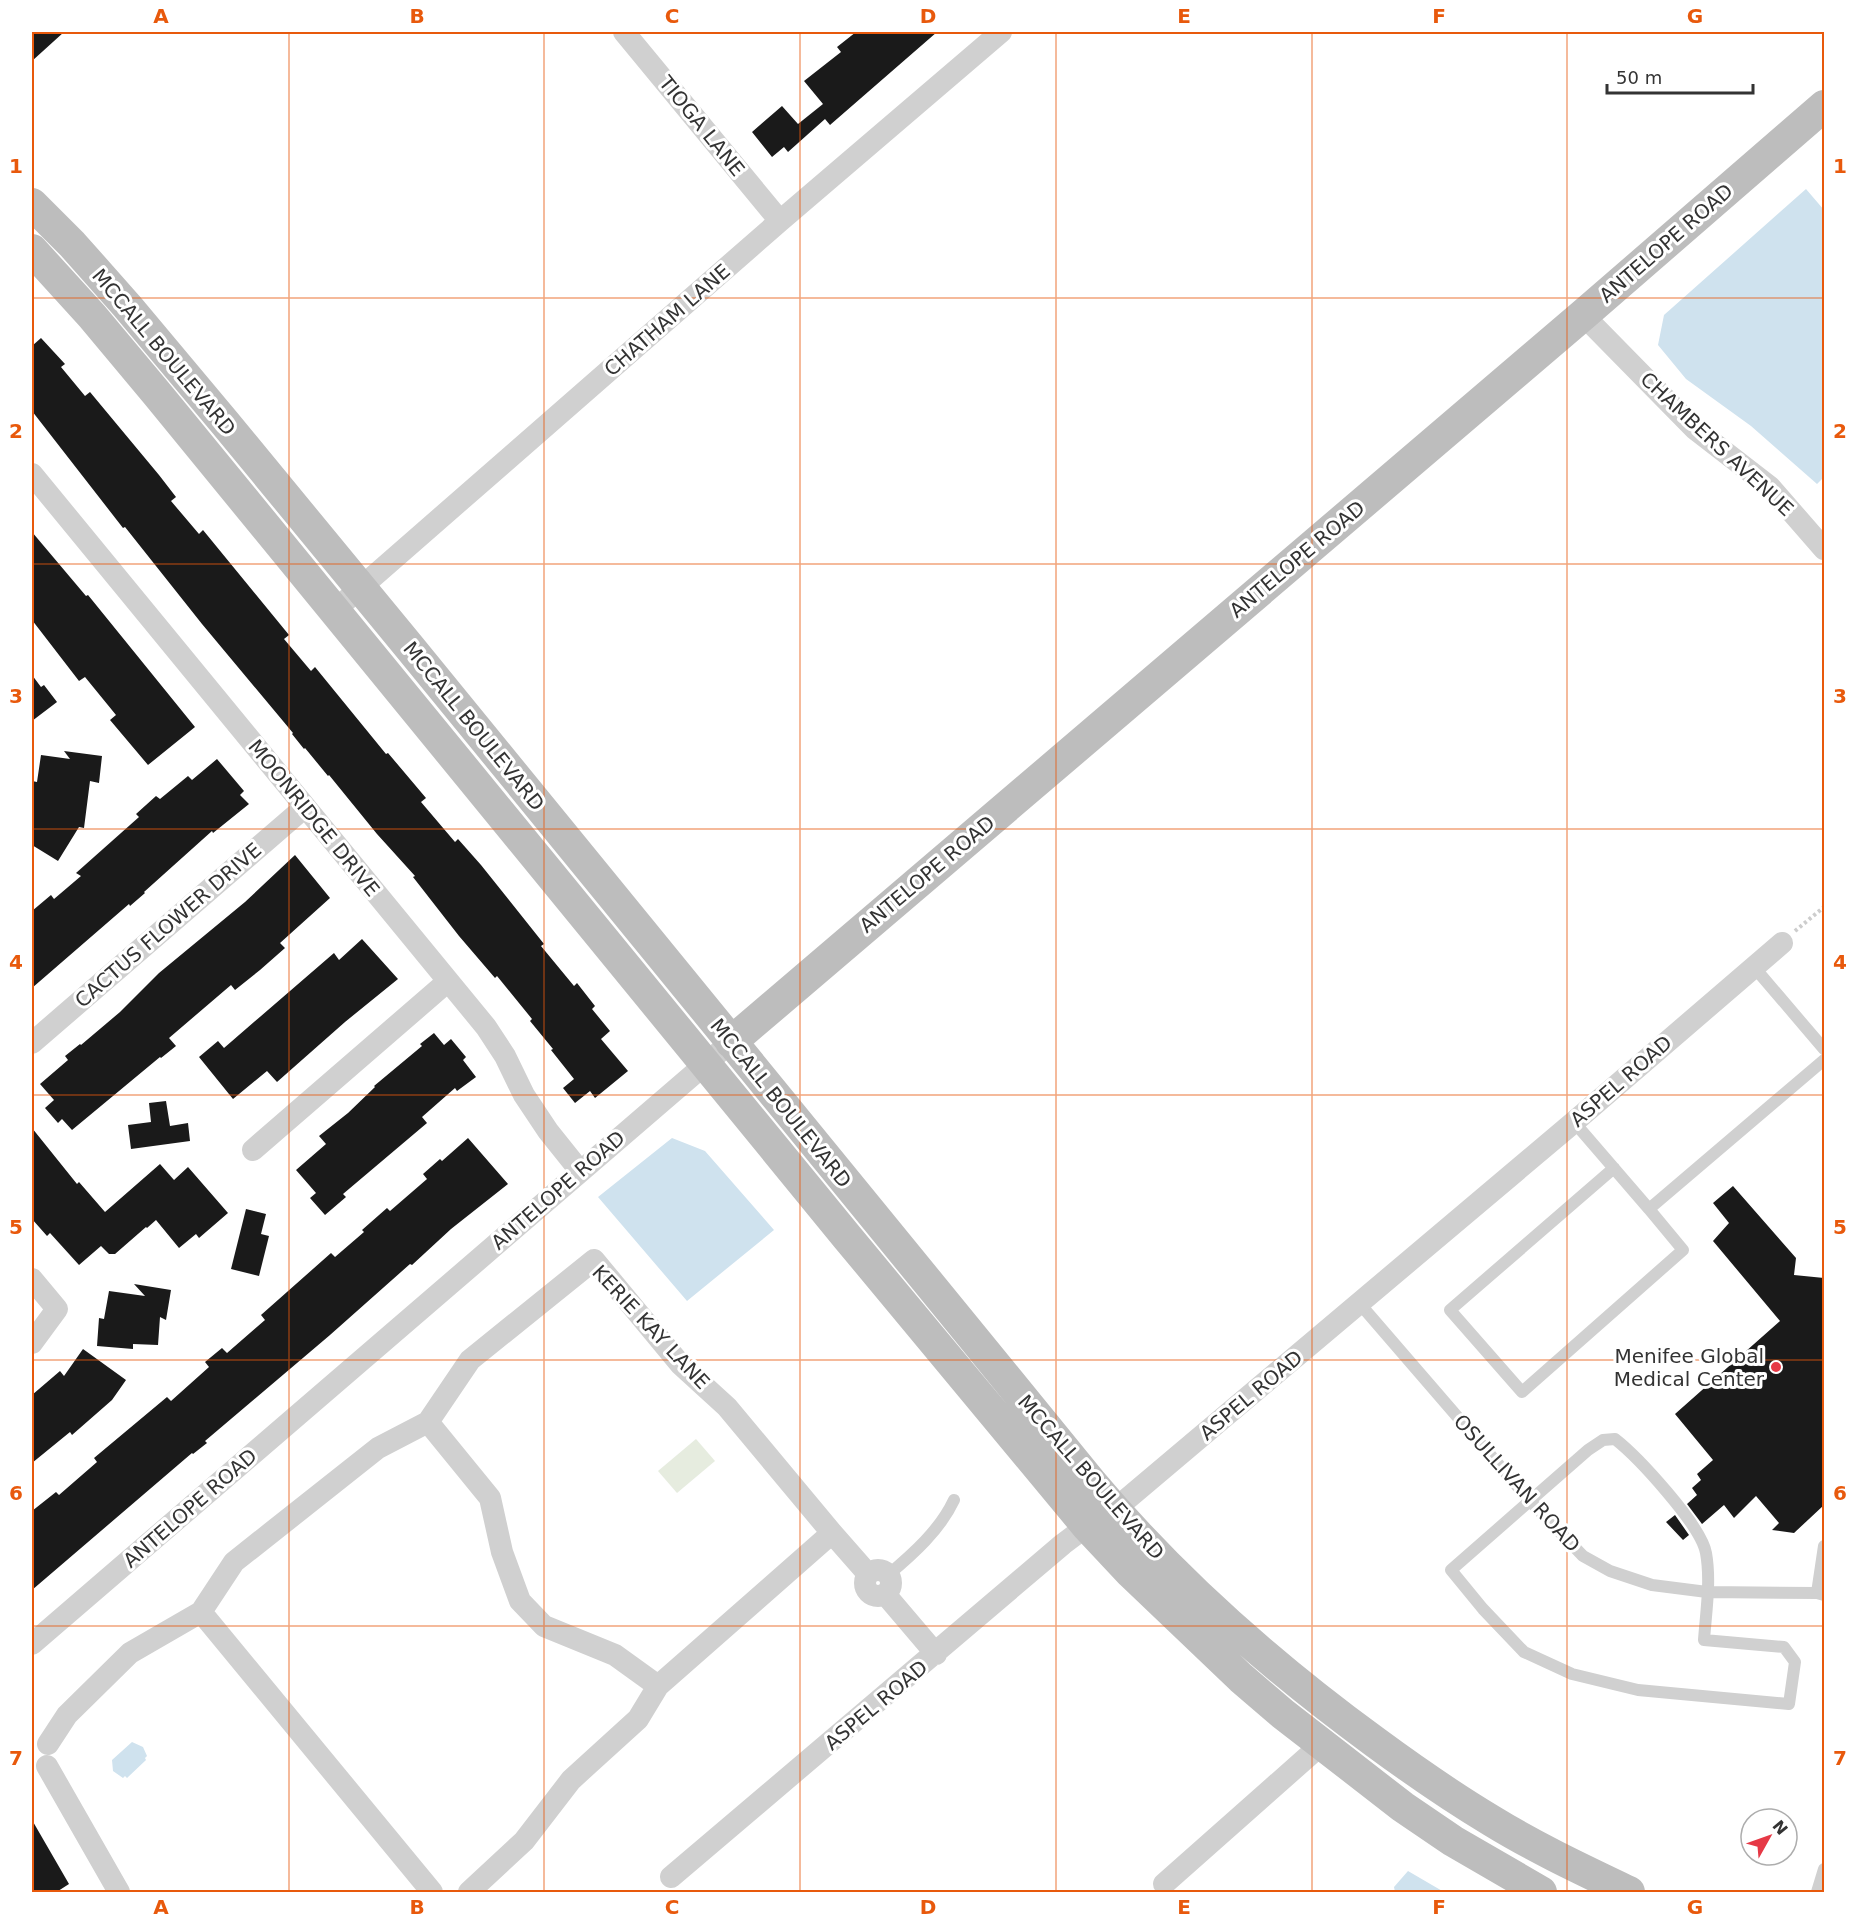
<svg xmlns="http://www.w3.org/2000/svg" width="1856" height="1924" viewBox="0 0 1856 1924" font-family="'DejaVu Sans',sans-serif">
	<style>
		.green { fill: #e6ecdf }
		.water { fill: #cfe2ee }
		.building { fill: #1a1a1a }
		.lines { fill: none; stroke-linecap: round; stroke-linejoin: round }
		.path { stroke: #cdcdcd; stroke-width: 4; stroke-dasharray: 3 3; stroke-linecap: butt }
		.lane { stroke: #d0d0d0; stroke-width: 12 }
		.street { stroke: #d0d0d0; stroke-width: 22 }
		.secondary { stroke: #bdbdbd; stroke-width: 32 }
		.grid { fill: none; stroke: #e8590c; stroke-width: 1.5; stroke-opacity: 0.55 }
		.poi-dot { fill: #e63946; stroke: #fff; stroke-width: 2 }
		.labels { text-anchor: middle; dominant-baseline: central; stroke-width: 6; stroke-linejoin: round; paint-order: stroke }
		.street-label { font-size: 20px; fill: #333; stroke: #fff }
		.poi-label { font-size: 20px; fill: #333; stroke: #fff; text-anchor: end }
		.neatline { fill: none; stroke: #e8590c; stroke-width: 2 }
		.grid-label { font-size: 20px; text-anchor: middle; font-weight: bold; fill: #e8590c }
	</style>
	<rect width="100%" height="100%" fill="#fff"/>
	<!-- green -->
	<path class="green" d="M696,1439L715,1461L677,1493L658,1471Z"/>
	<!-- water -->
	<path class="water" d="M1806,189L1824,210V477L1817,484L1751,426L1686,379L1658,345L1664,315Z
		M672,1138L705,1151L774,1230L687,1301L598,1197Z
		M132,1742L143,1747L147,1756L145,1758L146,1760L127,1778L125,1776L123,1778L113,1771L112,1760Z
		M1408,1871L1444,1892H1395L1394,1887Z"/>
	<!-- building -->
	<path class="building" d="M32,32H64L32,61Z
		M856,32H937L830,125L825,119L788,152L784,147L772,157L752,132L782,106L798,124L823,104L804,81L841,52L837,47Z
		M41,338L65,364L61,367L85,396L90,392L159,475L176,497L171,501L199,534L203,530L289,635L284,639L311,671L315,667L386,754L388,753L426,798L421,802L455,842L458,839L481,865L544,944L541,946L574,986L577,983L595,1006L592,1009L610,1031L601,1039L628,1071L595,1098L590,1091L575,1103L563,1088L574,1079L551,1050L553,1049L530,1021L532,1019L497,976L495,978L459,936L413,877L415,876L377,834L329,775L328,776L305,748L304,749L292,734L293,733L202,624L125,527L123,528L32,411V346Z
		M32,532L86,596L88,595L195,727L148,765L110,720L116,715L85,677L79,681L32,620Z
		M32,675L41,687L44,685L57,702L32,721Z
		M64,751L102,756L99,783L90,781L84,828L79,827L58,861L32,845V781L37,782L41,755L70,759Z
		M217,759L244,791L240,795L249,804L213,833L212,831L144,892L145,893L130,906L129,904L32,988V911L51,895L54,899L81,876L76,873L139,817L136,814L156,796L160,799L188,776L192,780Z
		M295,855L330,898L280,943L285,948L260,970L235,990L231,985L169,1038L176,1046L161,1058L160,1057L72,1130L62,1119L58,1123L45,1108L54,1100L40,1084L68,1060L65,1056L80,1044L81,1045L120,1012L159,973L245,902Z
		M362,939L398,979L345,1022L277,1082L267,1071L233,1099L199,1057L218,1041L224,1048L334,953L339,960Z
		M434,1033L444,1045L451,1039L466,1057L463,1060L476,1077L457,1091L455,1088L422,1117L427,1123L343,1194L346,1197L325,1215L310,1198L316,1193L296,1170L326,1144L319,1136L348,1113L375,1087L374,1086L422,1046L420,1044Z
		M166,1101L170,1126L188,1123L190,1141L131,1149L128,1125L151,1122L149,1103Z
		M32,1128L77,1184L79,1182L105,1212L160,1164L174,1180L188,1167L228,1213L199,1238L196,1234L179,1248L156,1220L147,1228L146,1227L115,1254H109L101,1246L79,1265L50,1233L47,1236L32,1219Z
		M468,1138L508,1184L451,1229L412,1265L410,1264L330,1335L205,1441L207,1443L193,1454L192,1453L32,1590V1511L56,1492L59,1495L97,1462L94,1458L167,1397L171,1401L209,1367L205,1362L222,1348L227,1353L265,1320L261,1315L331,1253L335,1257L364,1232L362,1230L387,1208L390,1211L427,1179L423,1174L440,1159L442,1161Z
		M1733,1186L1796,1258L1794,1275L1824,1278V1505L1794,1533L1772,1530L1779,1523L1756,1496L1734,1518L1724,1505L1702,1524L1687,1504L1697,1495L1692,1488L1701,1480L1697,1474L1713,1460L1675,1414L1780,1321L1713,1241L1729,1223L1713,1203Z
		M246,1209L266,1214L261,1234L269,1236L259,1276L231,1269Z
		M134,1284L171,1290L166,1320L160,1317L158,1345L133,1344V1349L97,1346L99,1318L104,1319L109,1291L145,1296Z
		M83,1349L126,1380L112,1400L72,1435L70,1432L32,1463V1395L60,1371L64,1376Z
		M1675,1515L1689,1535L1683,1540L1666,1522Z
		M32,1820L69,1884L55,1893H32Z"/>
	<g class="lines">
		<!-- path -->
		<path class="path" d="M1795,931L1824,907"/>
		<!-- lane -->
		<path class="lane" d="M1754,967L1824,1049
			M1574,1122L1649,1209L1824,1060
			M1614,1168L1450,1310L1522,1392L1683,1250L1649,1209
			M1360,1304L1531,1502L1583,1556L1610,1571L1652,1585L1707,1592L1817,1593L1824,1595
			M1615,1439C1638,1457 1701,1525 1706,1553C1711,1581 1706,1612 1704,1640L1784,1647L1795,1662L1789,1704L1638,1690L1572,1674L1524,1652L1483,1609L1451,1570L1588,1450L1603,1440Z
			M888,1575C913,1554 940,1530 954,1500
			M1817,1593L1824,1546
			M1817,1892L1824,1869"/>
		<!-- street -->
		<path class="street" d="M624,32L780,221
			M1583,315L1695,429L1770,487L1824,549
			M32,474L486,1027L505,1056L524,1095L548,1131L580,1171
			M335,610L780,221L1001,32
			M32,1043L305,807
			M253,1150L447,982
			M32,1279L57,1309L32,1343
			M428,1422L490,1498L502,1552L520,1601L544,1626L615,1655L658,1686
			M832,1533L868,1574
			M865 1583a13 13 0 1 1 26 0a13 13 0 1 1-26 0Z
			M885,1594L936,1654
			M201,1612L432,1892
			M32,1644L731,1042
			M48,1744L67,1715L130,1653L201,1612L234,1562L378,1448L428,1422L470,1360L594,1260L681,1365L727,1407L832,1533L658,1686L638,1719L571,1780L524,1841L469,1892
			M47,1766L119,1892
			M671,1877L1063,1544L1087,1526L1114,1510L1574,1122L1782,943
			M1164,1884L1322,1744"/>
		<!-- secondary -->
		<path class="secondary" d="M32,204L72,244L127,306L225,423L411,649L1091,1482C1174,1581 1271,1666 1375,1742C1413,1770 1452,1797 1492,1821C1536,1848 1583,1870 1629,1892
			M32,250L92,316L158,395L847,1237L1087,1526L1131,1573L1241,1678L1283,1714L1403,1807L1453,1841L1541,1892
			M731,1042L1583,315L1824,106"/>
	</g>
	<!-- grid -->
	<path class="grid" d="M289,32V1892M544,32V1892M800,32V1892M1056,32V1892M1312,32V1892M1567,32V1892M32,298H1824M32,564H1824M32,829H1824M32,1095H1824M32,1360H1824M32,1626H1824"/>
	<!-- markers -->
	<circle class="poi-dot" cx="1776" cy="1367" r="6"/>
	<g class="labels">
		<!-- street labels -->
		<g class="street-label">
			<text transform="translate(702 126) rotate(51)">TIOGA LANE</text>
			<text transform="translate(1666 243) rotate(-41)">ANTELOPE ROAD</text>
			<text transform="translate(667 320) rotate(-41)">CHATHAM LANE</text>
			<text transform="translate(164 352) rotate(50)">MCCALL BOULEVARD</text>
			<text transform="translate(1717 444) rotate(43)">CHAMBERS AVENUE</text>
			<text transform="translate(1297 559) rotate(-40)">ANTELOPE ROAD</text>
			<text transform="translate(474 726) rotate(51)">MCCALL BOULEVARD</text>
			<text transform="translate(314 818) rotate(51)">MOONRIDGE DRIVE</text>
			<text transform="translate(927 874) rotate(-40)">ANTELOPE ROAD</text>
			<text transform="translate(168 925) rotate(-41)">CACTUS FLOWER DRIVE</text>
			<text transform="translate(1621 1081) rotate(-41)">ASPEL ROAD</text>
			<text transform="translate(781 1103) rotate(51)">MCCALL BOULEVARD</text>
			<text transform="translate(558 1190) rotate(-41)">ANTELOPE ROAD</text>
			<text transform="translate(651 1327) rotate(47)">KERIE KAY LANE</text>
			<text transform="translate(1251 1395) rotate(-40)">ASPEL ROAD</text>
			<text transform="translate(1091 1477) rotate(49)">MCCALL BOULEVARD</text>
			<text transform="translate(1517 1483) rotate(48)">OSULLIVAN ROAD</text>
			<text transform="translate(190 1508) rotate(-41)">ANTELOPE ROAD</text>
			<text transform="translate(876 1705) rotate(-40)">ASPEL ROAD</text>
		</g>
		<!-- poi labels -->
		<g class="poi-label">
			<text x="1764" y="1356">Menifee Global<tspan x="1764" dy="23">Medical Center</tspan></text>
		</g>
	</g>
	<!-- border -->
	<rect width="1856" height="1924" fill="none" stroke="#ffffff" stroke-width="66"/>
	<!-- north arrow -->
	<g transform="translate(1769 1837) rotate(50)"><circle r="28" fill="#ffffff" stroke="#adadad" stroke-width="1.5"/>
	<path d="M0-4.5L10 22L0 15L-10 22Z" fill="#e63946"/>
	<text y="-9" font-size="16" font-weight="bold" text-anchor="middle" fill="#333333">N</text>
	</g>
	<!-- scale -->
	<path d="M1607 84v9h146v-9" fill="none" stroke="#333333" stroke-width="3"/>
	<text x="1616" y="84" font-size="18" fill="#333333" stroke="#ffffff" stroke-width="4.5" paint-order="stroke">50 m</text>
	<rect x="33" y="33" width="1790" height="1858" class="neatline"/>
	<g class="grid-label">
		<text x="161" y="23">A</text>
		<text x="417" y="23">B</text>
		<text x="672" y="23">C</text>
		<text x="928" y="23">D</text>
		<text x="1184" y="23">E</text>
		<text x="1439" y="23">F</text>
		<text x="1695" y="23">G</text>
		<text x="16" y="173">1</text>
		<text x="1840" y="173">1</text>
		<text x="16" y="438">2</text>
		<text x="1840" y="438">2</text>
		<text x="16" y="703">3</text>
		<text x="1840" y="703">3</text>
		<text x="16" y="969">4</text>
		<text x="1840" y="969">4</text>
		<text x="16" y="1234">5</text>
		<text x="1840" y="1234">5</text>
		<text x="16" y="1500">6</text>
		<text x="1840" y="1500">6</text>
		<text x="16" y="1765">7</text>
		<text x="1840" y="1765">7</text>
		<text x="161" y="1914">A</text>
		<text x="417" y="1914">B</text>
		<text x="672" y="1914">C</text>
		<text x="928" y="1914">D</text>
		<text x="1184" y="1914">E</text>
		<text x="1439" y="1914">F</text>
		<text x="1695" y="1914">G</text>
	</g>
</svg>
